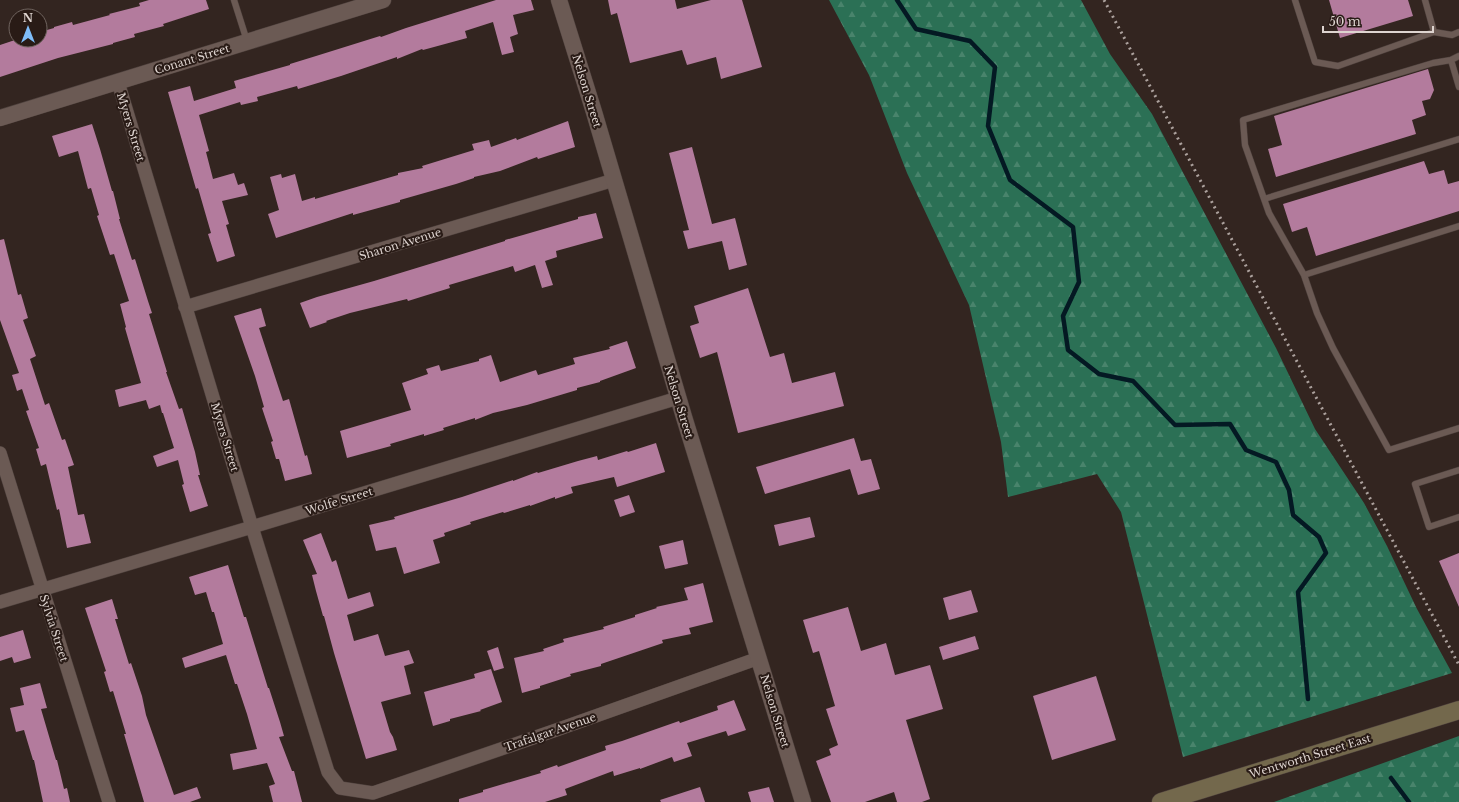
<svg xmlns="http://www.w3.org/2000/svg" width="1459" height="802" viewBox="0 0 1459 802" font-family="'Libre Baskerville',serif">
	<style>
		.forest { fill: url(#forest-firs) }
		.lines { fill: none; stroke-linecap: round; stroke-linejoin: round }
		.stream { stroke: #041923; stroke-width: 4.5 }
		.building { fill: #b37b9d }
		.service-casing { stroke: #4e413d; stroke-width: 7 }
		.minor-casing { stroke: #4e413d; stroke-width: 14 }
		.tertiary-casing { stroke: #4e413d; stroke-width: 17 }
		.secondary-casing { stroke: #4e413d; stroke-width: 19 }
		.service { stroke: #6b5a54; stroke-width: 6 }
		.minor { stroke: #6b5a54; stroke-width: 13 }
		.tertiary { stroke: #6b5a54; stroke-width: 16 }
		.secondary { stroke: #73684c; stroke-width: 18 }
		.rail { stroke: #aca19d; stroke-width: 3; stroke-dasharray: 2 4; stroke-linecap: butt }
		.labels { text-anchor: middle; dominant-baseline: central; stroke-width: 4; stroke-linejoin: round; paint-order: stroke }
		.street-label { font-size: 11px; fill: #ded4d0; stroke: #291b16 }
	</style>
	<defs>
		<pattern id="forest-firs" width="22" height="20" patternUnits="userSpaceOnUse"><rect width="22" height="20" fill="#2b7055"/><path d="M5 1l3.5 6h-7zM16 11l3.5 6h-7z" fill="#49846c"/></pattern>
	</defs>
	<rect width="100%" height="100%" fill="#332520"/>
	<!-- forest -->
	<path class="forest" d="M829,0H1081L1110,54L1152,114L1276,348L1315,429L1364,503L1387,546L1417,609L1452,673L1183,757L1121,512L1097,474L1008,497L1001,442L969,305L907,173L869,75Z
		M1459,736V802H1274Z"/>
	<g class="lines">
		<!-- stream -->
		<path class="stream" d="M897,0L916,29L970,41L995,67L988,126L1010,180L1073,227L1079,282L1063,316L1068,350L1099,374L1133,381L1175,425L1230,424L1246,450L1276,462L1289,490L1293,515L1319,537L1326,553L1298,592L1308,699
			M1391,778L1409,802"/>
	</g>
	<!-- building -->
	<path class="building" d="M149,0H206L209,9L163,24L164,26L134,34L135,37L113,43V44L58,58L0,77V45L15,40H40V32L54,28V27L72,22L73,25L110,15L109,14L140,6L139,3Z
		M496,0H531L534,10L513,15L518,34L510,37L514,52L502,55L493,22L465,31L467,38L423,50L422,49L397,59V57L341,76L298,89L297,86L257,97L258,101L241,105L240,102L199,115L209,151L206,152L213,179L234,173L238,185L244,183L248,195L222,201L229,224L226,225L235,256L217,262L208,234L211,233L198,188L196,189L168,92L190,86L194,101L236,88L234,81L290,65V64L316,56L380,36L381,37L406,28Z
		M608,0H675L677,9L711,0H742L762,67L721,79L716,57L687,65L682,50L630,63L617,13L611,15Z
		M1329,0H1408L1413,16L1340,38Z
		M1428,69L1434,90L1430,99L1422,101L1426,115L1412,120L1416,134L1276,177L1268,149L1282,145L1274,116Z
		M568,121L575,147L538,159L537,157L500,171L474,177V178L456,184L400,200V202L353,215V213L276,238L268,214L279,210L270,177L281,174L282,178L295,174L302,201L315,197V199L398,175V173L423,168L422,166L474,150L472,144L489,140L491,147L516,138L517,140Z
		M92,124L100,149L112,191H113L120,219H119L132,260L135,259L148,301L152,313L149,314L167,372H166L179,409L182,408L195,452L200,475H198L208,506L190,512L182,485L184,484L178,460L157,467L153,456L174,448L163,413H162L160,405L149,409L146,400L119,407L115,390L141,383L125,328L126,327L120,304L129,301L114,254L110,255L97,216L99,215L91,188L88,189L78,151L59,157L52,136Z
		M692,147L712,224L735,218L747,265L729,270L722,241L688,249L683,231L689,230L669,153Z
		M1424,161L1429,174L1444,170L1448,184L1459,181V211L1316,256L1307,227L1292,232L1283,204Z
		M596,213L603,238L556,251L557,257L545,261L553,285L542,288L535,265L515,272L513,266L449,285L450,288L424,296L408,301L407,299L350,313L326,321L327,322L310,328L300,303L317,297L374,281L505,241V240L523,235L578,219V217Z
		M4,239L18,295L21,294L28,318L23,320L36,356L30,359L45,405L49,403L62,440L65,439L74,465L68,467L78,515L84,514L91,543L67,548L59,509L57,510L46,464L41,466L36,449L39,448L26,411L29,410L22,389L17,391L12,375L19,373L0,320V240Z
		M748,288L770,357L784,353L792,383L835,372L844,406L738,433L717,352L700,358L690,326L699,323L694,306Z
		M261,308L266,326L259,328L283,401L289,399L305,456L307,455L312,474L285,481L279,459H276L271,442L273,441L262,408L264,407L255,376L234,316Z
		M627,341L636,368L600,381V382L577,388V390L527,405L493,413L475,420V418L443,428L444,430L424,436V434L390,444L391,446L347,458L340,431L411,410L402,383L428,374L426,369L439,365L441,371L479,361V359L491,355L500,382L536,370L538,375L575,364L573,358L610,349L609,347Z
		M854,438L861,461L871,459L880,489L858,495L850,469L765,494L756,467Z
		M656,443L665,472L617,487L614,477L571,487L573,493L555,499V497L530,506V505L504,513L503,512L470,522L471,524L444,533L445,536L433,540L440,563L404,574L396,547L376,551L369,525L395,519L394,517L462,497L513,480V481L537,472L538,473L578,461L597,456L598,460L627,451L628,452Z
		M629,495L635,512L620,517L614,500Z
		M810,517L815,537L779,546L774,525Z
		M321,533L332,562L336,560L348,599L370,592L374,606L347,615L354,641L378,634L385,656L409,650L414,663L404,666L411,694L381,702L390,732L393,737L397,750L366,759L334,653L324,616H323L316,591L312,575L317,574L303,540Z
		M683,540L688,564L665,569L659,546Z
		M1459,553V607L1439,561Z
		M228,565L244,617H246L268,688H269L280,722L284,736L279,737L292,771H294L302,802H273L269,786L275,784L267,763L233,770L230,754L257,749L247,714L237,684H235L226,655L185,668L182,658L223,644L214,612H212L206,592L195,595L189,577Z
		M703,583L713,622L689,628L691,634L662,640L663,643L601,664V666L570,674L571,676L540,686V688L522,693L514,658L544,651L543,649L564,642L563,639L604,629L603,627L635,617V615L657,608L656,607L688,600L684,588Z
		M971,590L978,612L949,620L943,598Z
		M112,599L118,619H115L129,664L131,663L142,696L146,715L174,795L197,787L201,798L190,802H144L124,734H126L113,691L110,692L104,672L106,671L85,608Z
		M848,607L861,651L886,643L895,675L930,665L943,709L906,720L930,799L922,802H897L894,792L865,802H831L816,761L831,755L829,749L838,745L826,709L835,706L819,651L813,653L803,620Z
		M23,630L31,658L14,663L12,657L0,661V637Z
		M975,636L979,649L943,660L939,647Z
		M498,647L504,668L494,671L487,651Z
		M491,669L502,702L480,710L481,711L450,719V721L433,726L424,692L475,678L474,674Z
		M1096,676L1116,740L1052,760L1033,696Z
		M40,683L47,708L41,709L56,760H57L64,789L67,788L70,802H43L34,760H33L24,730L16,732L10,708L24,705L20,688Z
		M734,700L746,730L728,736L726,731L687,743L692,756L674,762L672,757L640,769V768L614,776L613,771L565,789L567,795L545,802H459V799L483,792V790L541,773L540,771L557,765L558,767L606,750L605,746L622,741L679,721L680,723L718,710L717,706Z
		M700,787L705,802H661L660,800Z
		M769,787L774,802H751L748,792Z"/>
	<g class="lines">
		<!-- service casing -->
		<g class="service-casing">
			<path id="service" d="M234,0L247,41
				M1295,0L1315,62L1338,66L1434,32
				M1425,0L1434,32L1452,35L1459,32
				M1459,56L1451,60L1459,87
				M1451,60L1433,63L1243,120L1245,145L1269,213L1304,275L1459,226
				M1264,199L1459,139
				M1304,275L1317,313L1333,348L1389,450L1459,428
				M1459,470L1415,484L1429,527L1459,517"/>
		</g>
		<!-- minor casing -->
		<g class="minor-casing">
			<path id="minor" d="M118,82L252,527L328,772L340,788L373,793L559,729L759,658
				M185,307L614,180
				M0,453L109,802
				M0,602L252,527L678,398"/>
		</g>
		<!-- tertiary casing -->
		<g class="tertiary-casing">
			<path id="tertiary" d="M559,0L594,112L684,417L803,802
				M0,118L383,0"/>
		</g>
		<!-- secondary casing -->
		<g class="secondary-casing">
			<path id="secondary" d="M1161,802L1459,710"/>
		</g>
		<!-- service -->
		<use href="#service" class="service"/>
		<!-- minor -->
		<use href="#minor" class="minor"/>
		<!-- tertiary -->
		<use href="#tertiary" class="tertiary"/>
		<!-- secondary -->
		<use href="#secondary" class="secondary"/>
		<!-- rail -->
		<path class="rail" d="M1104,0L1459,665"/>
	</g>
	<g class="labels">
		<!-- street labels -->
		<g class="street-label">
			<text transform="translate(192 59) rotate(-17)">Conant Street</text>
			<text transform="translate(587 91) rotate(73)">Nelson Street</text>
			<text transform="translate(131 127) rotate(73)">Myers Street</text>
			<text transform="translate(400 244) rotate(-17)">Sharon Avenue</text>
			<text transform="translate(679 402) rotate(73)">Nelson Street</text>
			<text transform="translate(225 437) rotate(73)">Myers Street</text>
			<text transform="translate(339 501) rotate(-17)">Wolfe Street</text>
			<text transform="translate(54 628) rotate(72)">Sylvia Street</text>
			<text transform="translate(775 711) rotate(73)">Nelson Street</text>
			<text transform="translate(550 732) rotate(-19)">Trafalgar Avenue</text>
			<text transform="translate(1310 756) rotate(-17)">Wentworth Street East</text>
		</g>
	</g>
	<!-- north arrow -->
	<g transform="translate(28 28)"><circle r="19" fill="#291b16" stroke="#716560"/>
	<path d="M0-3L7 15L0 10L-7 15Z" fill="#7fbdf9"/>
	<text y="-6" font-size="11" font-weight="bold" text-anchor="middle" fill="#ded4d0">N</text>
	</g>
	<!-- scale -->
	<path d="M1323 26v6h110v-6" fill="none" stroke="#ded4d0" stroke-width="2"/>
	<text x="1329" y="26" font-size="12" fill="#ded4d0" stroke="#291b16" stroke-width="3" paint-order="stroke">50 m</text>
</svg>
